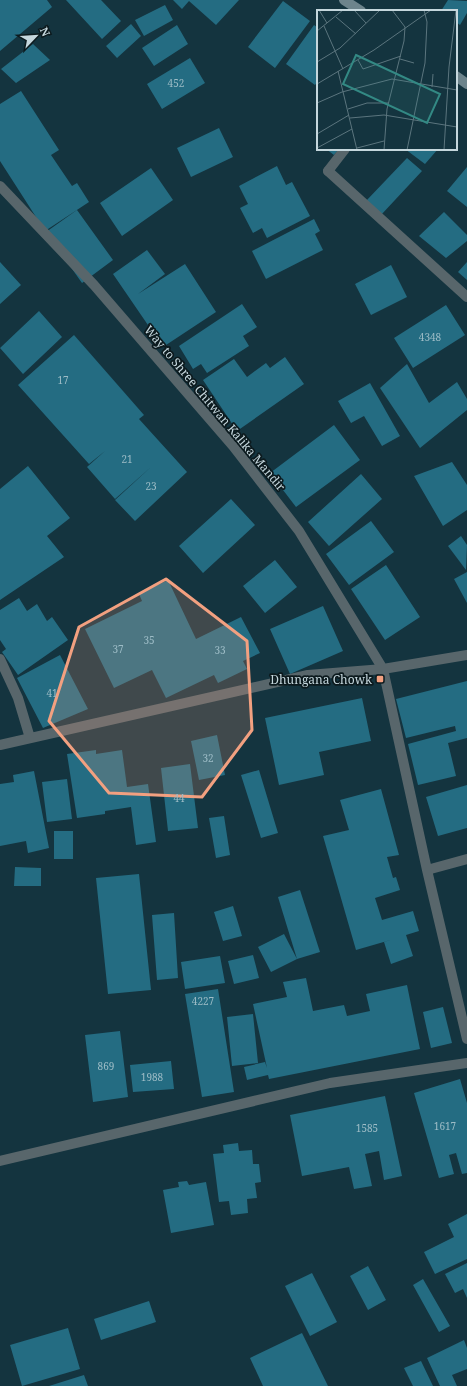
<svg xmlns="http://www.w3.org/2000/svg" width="467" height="1386" viewBox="0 0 467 1386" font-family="'Noto Serif',serif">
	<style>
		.building { fill: #246c82 }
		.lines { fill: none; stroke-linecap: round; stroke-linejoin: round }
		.lane { stroke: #58666b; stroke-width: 10 }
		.street { stroke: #58666b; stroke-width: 10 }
		.secondary { stroke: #6d848c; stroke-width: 10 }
		.marked { fill: #f2a080; fill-opacity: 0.2; stroke: #f2a080; stroke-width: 3; stroke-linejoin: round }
		.poi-dot { fill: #f2a080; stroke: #0c1a1e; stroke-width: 1.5 }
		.labels { text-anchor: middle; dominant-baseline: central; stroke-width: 3.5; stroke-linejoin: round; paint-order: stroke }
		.number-label { font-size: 10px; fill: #9dbcc6 }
		.street-label { font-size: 12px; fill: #c5d7dd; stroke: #0c1a1e }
		.poi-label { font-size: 12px; fill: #c5d7dd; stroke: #0c1a1e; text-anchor: end }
		.inset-road { fill: none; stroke: #5b757e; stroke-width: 1 }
		.view { fill: #338984; fill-opacity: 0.15; stroke: #338984; stroke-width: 2 }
		.inset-edge { fill: none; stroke: #c5d7dd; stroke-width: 2 }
	</style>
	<rect width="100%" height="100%" fill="#14343f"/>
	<!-- building -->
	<path class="building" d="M0,0H47L52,7L0,51Z
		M66,0H101L121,21L102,39Z
		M173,0H239L216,25L189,1L182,9Z
		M448,0L467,1V13L460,25L456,22V11H441Z
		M283,1L310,21L275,68L248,47Z
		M165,5L173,20L144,36L135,20Z
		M131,24L141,36L117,58L106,46Z
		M177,25L188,44L154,66L142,48Z
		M314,25L318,28V81L315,85L286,64Z
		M33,44L50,60L16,83L1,69Z
		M190,58L205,83L162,109L147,84Z
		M21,91L59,150L51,155L72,186L77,183L89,202L45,231L0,161V104Z
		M219,128L233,157L191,177L177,148Z
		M326,149H339L334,155Z
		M405,149H438L425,164Z
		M407,158L422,171L381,215L366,201Z
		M277,166L286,185L292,182L310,216L267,238L262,228L253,233L240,208L248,204L239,186Z
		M467,167V207L447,191Z
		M151,168L173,200L122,236L100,203Z
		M77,210L113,260L82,283L46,232Z
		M444,212L467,235V241L446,258L419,236Z
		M314,219L320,231L315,234L323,250L266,279L252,251Z
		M147,250L165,274L138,294L185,264L216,312L163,347L113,274Z
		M0,262L21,285L0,304Z
		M467,262V280L458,272Z
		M391,265L407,297L371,315L355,284Z
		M242,304L257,327L243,336L249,346L207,373L201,364L193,369L179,346Z
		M446,305L465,335L413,368L394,338Z
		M39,311L62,337L23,374L0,348Z
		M74,335L144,415L139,419L187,472L135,521L115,500L151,467L115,499L87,467L105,451L89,464L18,385Z
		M285,357L304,384L237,431L203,380L234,359L247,377L266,363L270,368Z
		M407,364L429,403L457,382L467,399V410L420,448L380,388Z
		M370,383L400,436L382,446L364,416L351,423L338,401Z
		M334,425L360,460L296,507L270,473Z
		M452,462L467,485V510L443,526L414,476Z
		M28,466L70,518L47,536L64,557L0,600V489Z
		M361,474L382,499L329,546L308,522Z
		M231,499L255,525L203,573L179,546Z
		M371,521L394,552L349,585L326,554Z
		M461,536L467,545L466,570L448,546Z
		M275,560L297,587L265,613L243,586Z
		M386,565L420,617L385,640L351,589Z
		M467,572V603L454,579Z
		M168,580L196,639L241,617L260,653L243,661L247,669L218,683L214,675L166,698L152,670L114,688L85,629L142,601L139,594Z
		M19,598L27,611L37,604L47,621L52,617L68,640L18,675L2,652L6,649L0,640V610Z
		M323,606L343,651L290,674L270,629Z
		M60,655L88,709L43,728L17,678Z
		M467,681V738L448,743L456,776L418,785L408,744L456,731L455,726L406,738L396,699Z
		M362,698L371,741L319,752L324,775L279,785L265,718Z
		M217,735L225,775L199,780L191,741Z
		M96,750V754L122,750L127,787L148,784L156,842L136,845L131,807L105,811V814L77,818L67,754Z
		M190,764L198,828L168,831L161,768Z
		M259,770L278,833L261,838L241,775Z
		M34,771L49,848L28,853L26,841L0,846V784L14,782L13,775Z
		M67,779L72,819L47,822L42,782Z
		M467,785V828L438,836L426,797Z
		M381,789L399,855L387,857L393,878L396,877L400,890L375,898L382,920L413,911L419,931L406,935L413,956L391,964L384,942L394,939L356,950L323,836L349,830L340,800Z
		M224,816L230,855L216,858L209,818Z
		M54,831H73V859H54Z
		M15,867L41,868V886H14Z
		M139,874L151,990L108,994L96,878Z
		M300,890L320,952L297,959L278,897Z
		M233,906L242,936L223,941L214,912Z
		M174,913L178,978L157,980L152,915Z
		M284,934L297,959L271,972L258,947Z
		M253,955L259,978L234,984L228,961Z
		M220,956L225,983L185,989L181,962Z
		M306,978L313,1011L344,1005L347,1016L370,1011L366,994L407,985L420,1049L269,1079L268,1075L247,1080L244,1067L265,1062L267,1068L253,1004L287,997L283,982Z
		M218,989L234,1092L202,1097L185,994Z
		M443,1007L452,1043L431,1048L423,1012Z
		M253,1014L258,1063L232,1066L227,1017Z
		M120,1031L128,1097L93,1102L85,1035Z
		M171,1061L174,1089L133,1092L130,1065Z
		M460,1079L467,1103V1173L462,1174L456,1153L449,1155L454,1174L439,1178L414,1093Z
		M385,1096L402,1176L384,1180L379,1151L365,1154L372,1186L354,1189L349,1167L302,1176L290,1115Z
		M238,1143L239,1151L252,1150L253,1164H259L261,1182L255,1183L257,1198L247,1199L248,1213L231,1215L229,1201L219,1202L213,1154L224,1153L223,1145Z
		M187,1181L189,1185L206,1182L214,1225L171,1233L163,1190L179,1187L178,1182Z
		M467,1214V1259L435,1274L424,1252L454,1237L448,1224Z
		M467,1263V1298L463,1289L455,1293L445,1274Z
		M368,1266L386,1300L368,1310L350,1276Z
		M312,1273L337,1322L310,1336L285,1286Z
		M423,1279L450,1326L439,1332L413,1285Z
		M149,1301L156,1322L101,1340L94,1319Z
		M68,1328L80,1369L22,1386L10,1345Z
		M302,1333L328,1386H263L250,1358Z
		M464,1340L467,1348V1369L452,1375L457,1386H440L427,1358Z
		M421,1361L433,1386H413L404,1368Z
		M84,1375L88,1386H49Z"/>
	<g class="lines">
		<!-- lane -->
		<path class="lane" d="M328,171L345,149"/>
		<!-- street -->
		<path class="street" d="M328,171L467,297
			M0,186L94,285L233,446L299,531L383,669L427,870L467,1039
			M0,659L18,698L30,738
			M0,745L308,675L383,669L467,655
			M427,870L467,859
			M0,1161L330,1083L467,1063"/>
		<!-- secondary -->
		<path class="secondary" d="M344,0L361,11
			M456,76L467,84"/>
	</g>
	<!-- marked area -->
	<path class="marked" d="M166,579L247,641L252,730L202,797L109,793L49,721L79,627Z"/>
	<!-- markers -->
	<rect class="poi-dot" x="376" y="675" width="8" height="8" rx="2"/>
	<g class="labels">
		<!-- number labels -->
		<g class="number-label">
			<text x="176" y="83">452</text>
			<text x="430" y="337">4348</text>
			<text x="63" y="380">17</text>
			<text x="127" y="459">21</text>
			<text x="151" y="486">23</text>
			<text x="149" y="640">35</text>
			<text x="118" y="649">37</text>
			<text x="220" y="650">33</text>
			<text x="52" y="693">41</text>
			<text x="208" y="758">32</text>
			<text x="179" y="798">44</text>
			<text x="203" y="1001">4227</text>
			<text x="106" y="1066">869</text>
			<text x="152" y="1077">1988</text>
			<text x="445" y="1126">1617</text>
			<text x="367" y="1128">1585</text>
		</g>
		<!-- street labels -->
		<g class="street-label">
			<text transform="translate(215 408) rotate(50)">Way to Shree Chitwan Kalika Mandir</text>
		</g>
		<!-- poi labels -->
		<g class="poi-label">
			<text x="372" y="679">Dhungana Chowk</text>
		</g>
	</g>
	<!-- overview -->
	<g transform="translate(317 10)">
		<rect width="140" height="140" fill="#14343f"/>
		<path class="inset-road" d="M2,0L10,13M37,0L49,13M19,7L39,24M7,16L26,59M0,21L26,0M83,49L97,53M41,50L46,59L84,46M0,52L23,38L63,0M21,61L40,140M0,74L57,40L114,0M115,77L116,64M0,93L25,82L75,69L140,80M31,99L50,93H72M33,108L67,105L140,117M0,124L32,105M0,138L35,119M40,138L67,131M67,140L70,99L87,31L88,17L75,0M90,140L108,53L110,12L107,0M127,140L132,57L139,0"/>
		<path class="view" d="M39,45L123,84L110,113L26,74Z"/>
		<rect width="140" height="140" class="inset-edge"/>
	</g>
	<!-- north arrow -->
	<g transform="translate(36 36) rotate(65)" stroke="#0c1a1e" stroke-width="3" paint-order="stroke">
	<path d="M0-3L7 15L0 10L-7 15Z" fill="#c5d7dd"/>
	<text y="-6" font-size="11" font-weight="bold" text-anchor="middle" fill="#c5d7dd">N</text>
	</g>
</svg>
